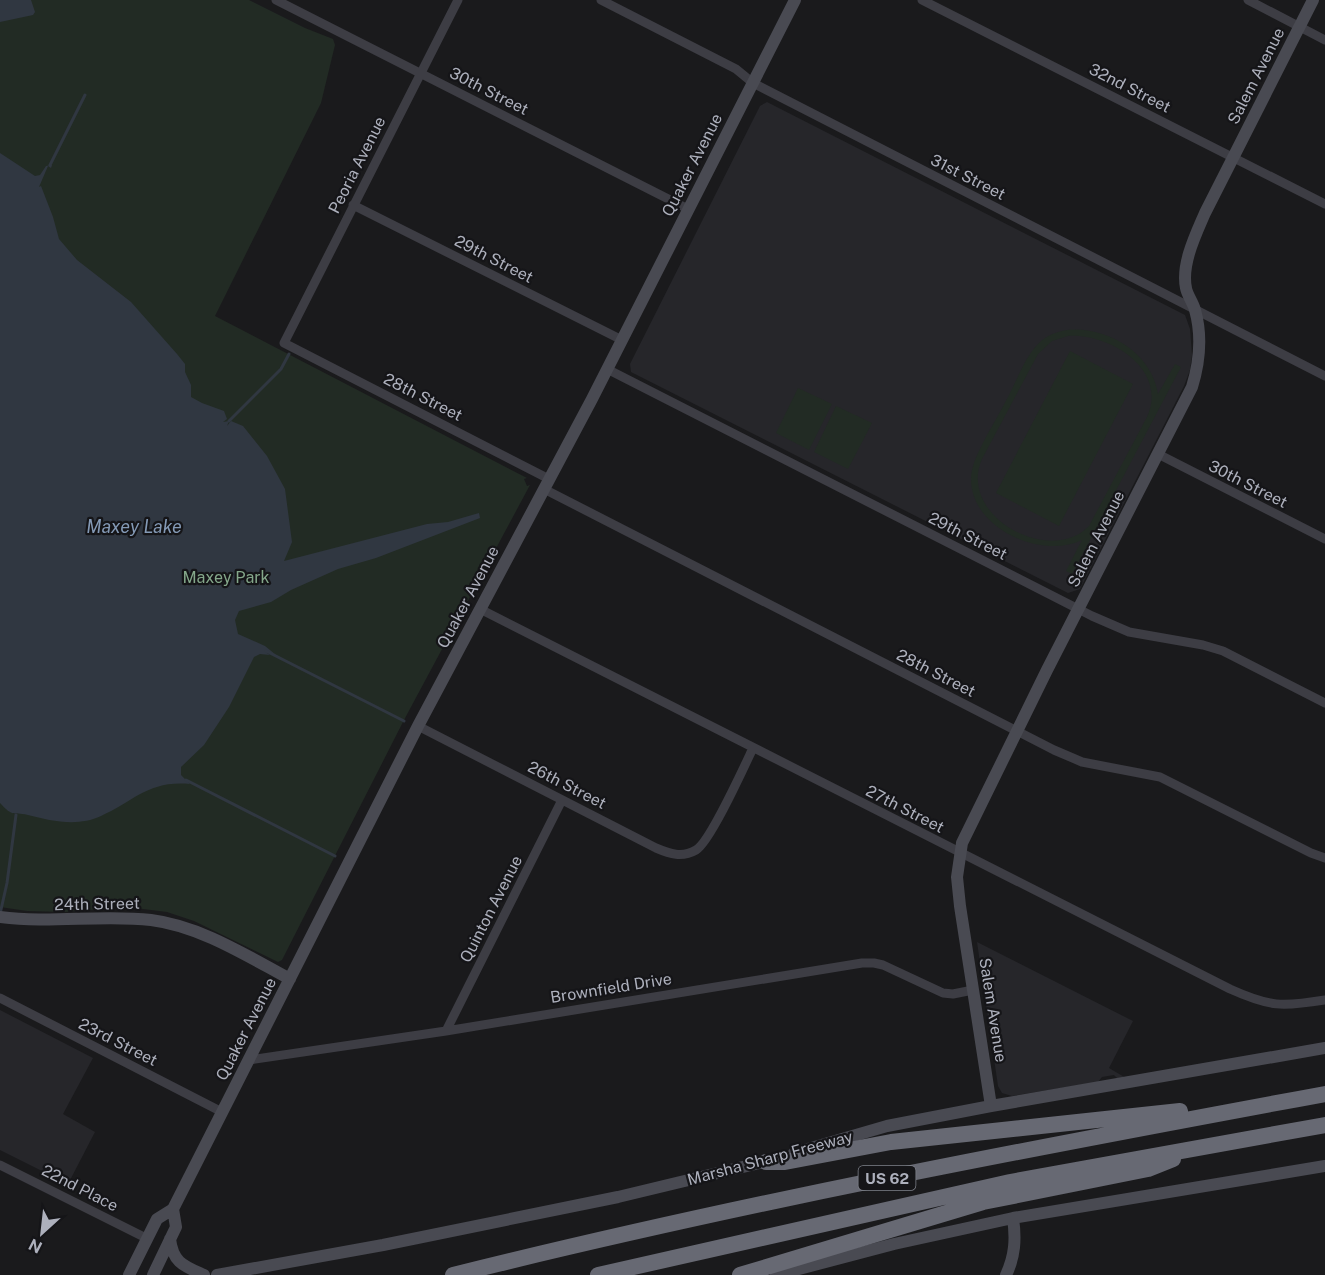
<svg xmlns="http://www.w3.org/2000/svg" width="1325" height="1275" viewBox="0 0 1325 1275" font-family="'Public Sans',sans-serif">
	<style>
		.built { fill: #26262a }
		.green { fill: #222b24; fill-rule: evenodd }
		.water { fill: #303741 }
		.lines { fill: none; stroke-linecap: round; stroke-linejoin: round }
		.stream { stroke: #303741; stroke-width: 3 }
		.street { stroke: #3d3d44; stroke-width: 9 }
		.secondary { stroke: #494a52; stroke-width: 12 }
		.highway { stroke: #676973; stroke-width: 16 }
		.labels { text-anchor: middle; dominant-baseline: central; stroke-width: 4.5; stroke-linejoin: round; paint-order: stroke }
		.shield { fill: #151518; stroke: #7f828b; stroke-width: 1.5 }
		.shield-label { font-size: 15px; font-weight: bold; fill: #adb0bc }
		.street-label { font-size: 16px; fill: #adb0bc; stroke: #151518 }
		.park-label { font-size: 16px; fill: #84a78a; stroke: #151518 }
		.water-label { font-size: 18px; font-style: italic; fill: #849ab6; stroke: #151518 }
	</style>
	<rect width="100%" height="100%" fill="#1a1a1c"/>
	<!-- built -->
	<path class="built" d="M767,102L1185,315L1190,329L1192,355L1190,370L1184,386L1080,589L1068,593L631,372L630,364L760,106Z
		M977,942L1133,1021L1109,1068L1126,1078L1118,1079L1114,1075L1102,1077L1098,1082L1012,1096L1002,1093L998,1086Z
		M0,1010L93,1058L63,1114L95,1132L68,1184L0,1150Z"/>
	<!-- green -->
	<path class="green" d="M0,0H249L305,28L333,39L335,45L321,103L215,316L527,478L524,479L527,486L530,485L404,720L282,960L278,962L194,921L167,912L127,907L64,912L27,911L0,907Z
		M1067,330C1107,326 1152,353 1158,394L1175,364L1181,367L1072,574L1066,571L1082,540C1041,560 970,528 971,478C971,472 973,466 975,460C984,438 998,417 1009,395C1018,378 1025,357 1039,343C1047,335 1056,332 1067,330ZM1068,336C1109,333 1169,369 1147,417L1089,526C1049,567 957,515 982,459L1038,354L1052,341Z
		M1070,351L1133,384L1059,526L996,493Z
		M798,388L832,404L809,450L776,433Z
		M836,406L872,423L848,469L814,452Z"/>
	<!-- water -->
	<path class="water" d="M0,0H31L35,12L33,15L0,22Z
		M0,153L35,176L40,175L46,166L52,165L51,168L48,166L39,187L41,186L53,217L59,239L77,260L131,302L177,354L185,364V372L191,385V397L202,403L224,411L227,419L223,422L229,421L227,426L231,421L243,426L267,456L285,489L292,542L284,561L427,524L448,522L479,513L480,518L376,558L338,569L291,590L271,602L239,611L235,620L238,634L265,646L276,655L268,651L267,653L270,655L260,654L254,657L229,707L204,745L181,767V775L190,784C149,780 134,801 101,816C78,827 51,821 28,815C11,811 14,818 0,803Z"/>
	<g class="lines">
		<!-- stream -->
		<path class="stream" d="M50,165L85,95
			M229,421L281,369L289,354
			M266,651L404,721
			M186,780L335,856
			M0,914L7,883L16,815"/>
		<!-- street -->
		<path class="street" d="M276,0L688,209
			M458,0L284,343L549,479
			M601,0L736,69L753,83L1325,376
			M922,0L1325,204
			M1248,0L1325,40
			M353,205L622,340
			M607,369L1092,616L1129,632L1203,645L1223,651L1325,703
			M1158,454L1325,539
			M544,489L1054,750L1082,762L1160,777L1311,853L1325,858
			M480,609L1230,989C1270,1007 1282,1007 1325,1000
			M418,726L656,848C670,854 682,858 696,850C710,842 744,767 753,748
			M0,998L222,1112
			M446,1031L562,800
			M249,1060L446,1031L862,963H874L883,965L943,993L953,994L973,990
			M0,1165L146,1238"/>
		<!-- secondary -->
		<path class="secondary" d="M0,917C51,924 101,914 151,920C200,926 247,956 290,979
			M991,1106L960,906L957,877L962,843L1047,670L1192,387C1200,361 1202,335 1195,310C1193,302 1187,295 1186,288C1181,264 1196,234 1205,213L1313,0
			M794,1153L887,1126L991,1106L1325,1048
			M170,1239C173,1263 184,1266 204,1275
			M129,1275L157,1219L173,1209L418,726L592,399L795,0
			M153,1275L176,1227L173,1209
			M217,1275L383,1245L618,1197L772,1160
			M776,1275L894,1244L1013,1218L1325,1166
			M1006,1275C1015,1256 1016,1239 1013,1218"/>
		<!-- highway -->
		<path class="highway" d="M766,1162H785L891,1142L1180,1111
			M453,1275C741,1203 1033,1148 1325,1094
			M598,1275L1010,1182L1325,1125
			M740,1275L983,1202L1148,1169L1173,1159"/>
	</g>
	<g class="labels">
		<!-- shield labels -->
		<rect class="shield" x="858.5" y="1166" width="57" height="24" rx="4.5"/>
		<g class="shield-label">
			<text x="887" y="1178">US 62</text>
		</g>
		<!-- street labels -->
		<g class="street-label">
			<text transform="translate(1256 76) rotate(-63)">Salem Avenue</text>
			<text transform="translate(1130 88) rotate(27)">32nd Street</text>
			<text transform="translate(489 91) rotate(27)">30th Street</text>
			<text transform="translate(357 165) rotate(-63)">Peoria Avenue</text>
			<text transform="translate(692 165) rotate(-63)">Quaker Avenue</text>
			<text transform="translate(968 177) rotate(27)">31st Street</text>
			<text transform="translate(494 259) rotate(27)">29th Street</text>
			<text transform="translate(423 397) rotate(27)">28th Street</text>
			<text transform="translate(1248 484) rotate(27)">30th Street</text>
			<text transform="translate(968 536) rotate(27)">29th Street</text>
			<text transform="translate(1096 539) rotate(-63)">Salem Avenue</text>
			<text transform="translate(468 597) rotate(-62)">Quaker Avenue</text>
			<text transform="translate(936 673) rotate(27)">28th Street</text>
			<text transform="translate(567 785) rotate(27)">26th Street</text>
			<text transform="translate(905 809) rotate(27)">27th Street</text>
			<text transform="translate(97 904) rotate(-1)">24th Street</text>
			<text transform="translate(491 909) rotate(-63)">Quinton Avenue</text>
			<text transform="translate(611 988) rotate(-9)">Brownfield Drive</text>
			<text transform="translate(993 1010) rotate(81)">Salem Avenue</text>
			<text transform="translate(246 1029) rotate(-63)">Quaker Avenue</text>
			<text transform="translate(118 1042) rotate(27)">23rd Street</text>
			<text transform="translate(770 1158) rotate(-15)">Marsha Sharp Freeway</text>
			<text transform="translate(80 1188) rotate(27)">22nd Place</text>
		</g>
		<!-- park labels -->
		<g class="park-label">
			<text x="226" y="577">Maxey Park</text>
		</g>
		<!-- water labels -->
		<g class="water-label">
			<text x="134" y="526">Maxey Lake</text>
		</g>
	</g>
	<!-- north arrow -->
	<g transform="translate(42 1233) rotate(207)" stroke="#151518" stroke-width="4.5" paint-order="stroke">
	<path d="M0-4.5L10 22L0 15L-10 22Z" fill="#adb0bc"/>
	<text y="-9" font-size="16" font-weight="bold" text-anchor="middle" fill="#adb0bc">N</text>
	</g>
</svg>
